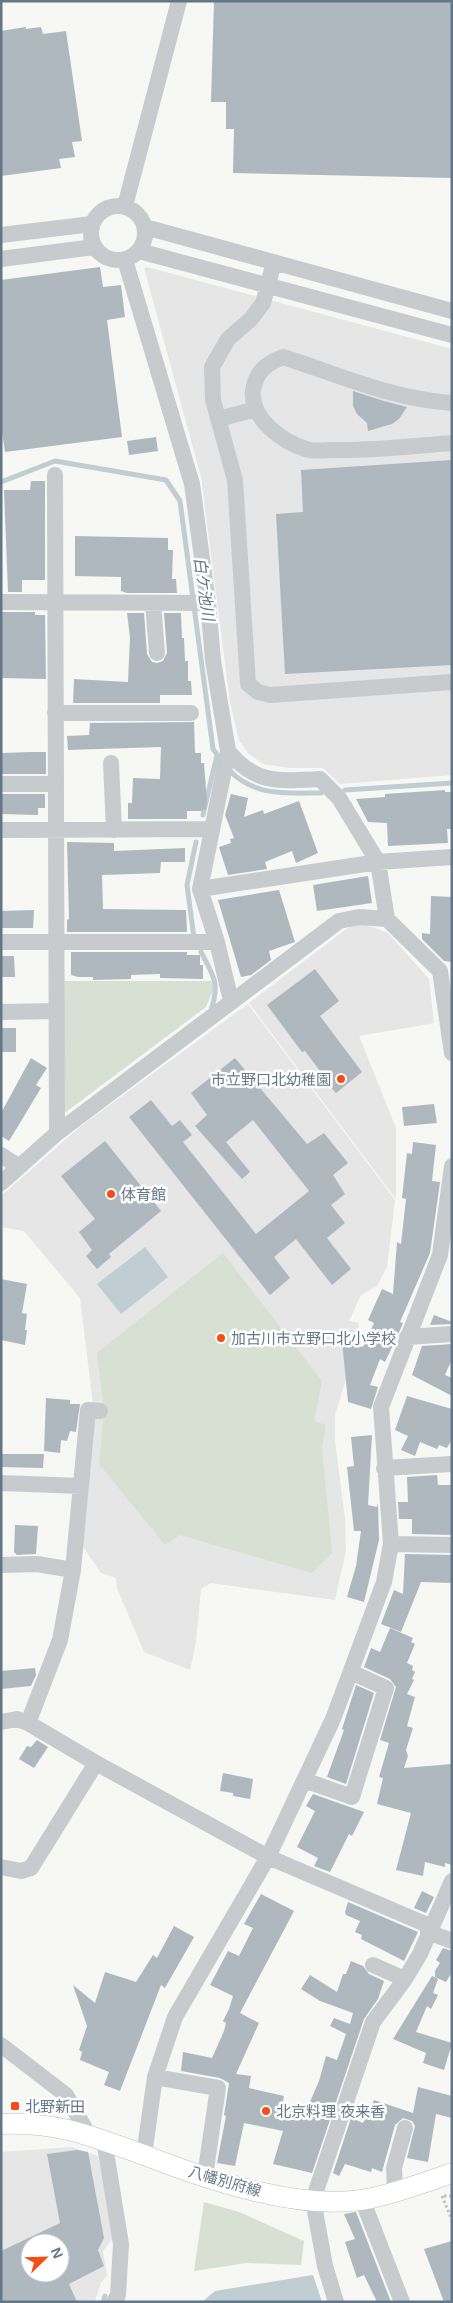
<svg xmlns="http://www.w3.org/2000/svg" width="453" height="2303" viewBox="0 0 453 2303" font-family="Helvetica,'Noto Sans JP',sans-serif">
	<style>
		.built { fill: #e5e6e5; fill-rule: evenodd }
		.green { fill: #d8e0d4 }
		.water { fill: #c0cdd2 }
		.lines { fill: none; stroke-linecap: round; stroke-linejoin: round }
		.stream { stroke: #c0cdd2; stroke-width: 5 }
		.building { fill: #afb8be; fill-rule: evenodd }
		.major-casing { stroke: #babec2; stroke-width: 21 }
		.path { stroke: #c0c3c5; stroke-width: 3; stroke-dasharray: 2.5 2.5; stroke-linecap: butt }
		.minor { stroke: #c7cbce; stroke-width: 16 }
		.major { stroke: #fff; stroke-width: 20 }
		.poi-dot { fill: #f54d16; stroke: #fff; stroke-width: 2 }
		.labels { text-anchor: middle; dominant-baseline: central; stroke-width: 5; stroke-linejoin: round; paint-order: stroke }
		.poi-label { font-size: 15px; fill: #637788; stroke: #fff; text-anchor: start }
		.street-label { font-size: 15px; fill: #637788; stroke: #fff }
		.water-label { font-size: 16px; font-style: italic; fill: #5f7a84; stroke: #fff }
	</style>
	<rect width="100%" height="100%" fill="#f7f7f4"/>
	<!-- built -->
	<path class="built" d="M147,267L452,349V775L340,784L323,768H289L263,764L249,754L239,740L230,702L201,477L144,268Z
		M361,923L388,933L429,979L434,1023L359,1036L396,1128V1199L249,1003L349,927Z
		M248,1004L395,1200L387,1267L377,1286L361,1295L349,1321L359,1323L354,1353L335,1415V1441L345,1519L346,1551L335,1600L211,1583L201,1589L196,1642L190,1670L144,1652L117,1588L116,1578L101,1573L81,1544L93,1404L80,1298L24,1231L1,1227V1196L81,1126Z
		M72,2147L98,2156L113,2238L103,2251L107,2275L101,2283L95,2301L1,2302V2152ZM30,2243H60V2273H30Z"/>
	<!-- green -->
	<path class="green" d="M62,981H211L214,988L206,1007L66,1112L62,1111Z
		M223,1253L322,1381L314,1421L326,1425L322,1447L332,1553L312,1573L180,1535L165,1545L99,1464L104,1409L97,1353Z
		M204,2202L239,2212L304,2241L301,2265L246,2263L194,2271Z"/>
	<!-- water -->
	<path class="water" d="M145,1247L168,1277L121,1314L97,1284Z
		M313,2275L322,2302H202L215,2291Z"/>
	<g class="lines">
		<!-- stream -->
		<path class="stream" d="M1,482L55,461L166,480L180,501L213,749L222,761
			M229,770C255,797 286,793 321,793
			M345,790L452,783
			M203,815L217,755
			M194,938L187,885L196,842
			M201,952C214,977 220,983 211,1010
			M103,2302L105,2296"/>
	</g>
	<!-- building -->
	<path class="building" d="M214,1H452V178L233,173L234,129H226V102H211Z
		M26,27V29L41,27L43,34L66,31L82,141L72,142L75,157L59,159L61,168L1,176V31Z
		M100,267L103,287L121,285L125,317L107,320L122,437L5,452L1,425V280Z
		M353,391L384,401L407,407L399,419L392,424L368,431L367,423L357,414L353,406Z
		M156,437L158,451L129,455L127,441Z
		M452,460V665L285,674L276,514L303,512L301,470Z
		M31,481H45V580H22V592H8L4,490H30Z
		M75,536L168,538V550H173L172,579H176L177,593H127L121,591V577L75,576Z
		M1,612H35V615H45L46,679L1,678Z
		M127,613H144L147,654L152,662L157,663L163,661L167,653L164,613H181L182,638H184L185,661H188V681H191L192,695H160V703H73L74,679L128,682L130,637Z
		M194,722L195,753H201V763H204L207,803L206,810L203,809V811H187V819H128V803H132L133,778L160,779L161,747L68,750L67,736L89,735L90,723Z
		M30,752H46V774H2V753Z
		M445,790V792H452V829H447L448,843L388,846L387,823L368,822L356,799L385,797V794Z
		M1,794H45V808H38V815L1,814Z
		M231,794L248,798L244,817L263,810L264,814L299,801L318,853L296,863L292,851L265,862L267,869L228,875L219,847L231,843L230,839L234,838L225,815Z
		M67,842L114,843V851L185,848V862H161L160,873L102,875L103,909L186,910L187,932H67V920L69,919Z
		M368,876L372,903L317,911L313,885Z
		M279,890L295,942L269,951L271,960L251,975L241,977L218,900Z
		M431,896L452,897V962L444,961L422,939V933L430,934Z
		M34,910L33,928H1V911Z
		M71,952H187V955H200V965H203V979L160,978V974L131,975V979L93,980V977H78L71,975Z
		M1,956H14L15,977H1Z
		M315,969L339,1001L320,1016L362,1072L336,1093L318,1073L320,1071L305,1051L302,1052L267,1005Z
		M1,1028H16V1052H1Z
		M31,1058L47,1068L36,1085L41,1088L9,1141L1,1136V1113Z
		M235,1058L307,1144L324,1133L348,1163L333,1175L345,1194L331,1205L345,1223L327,1238L351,1269L332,1285L296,1239L274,1257L290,1278L270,1295L129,1117L151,1100L172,1126L180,1120L192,1135L183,1142L256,1234L309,1191L253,1120L226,1142L250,1172L242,1179L195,1126L207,1115L191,1093Z
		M434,1104L437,1123L404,1126L402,1107Z
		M105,1141L161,1211L109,1254L111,1257L97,1269L86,1256L92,1250L79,1232L95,1219L61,1176Z
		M413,1142L436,1145L432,1181L440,1182L430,1253L400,1322L403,1323L400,1330L385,1362L380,1359L370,1385L378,1387L371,1409L348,1402L342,1341L363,1347L374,1323L368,1320L382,1289L393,1294L397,1242L401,1244L406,1199L402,1198L407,1153L412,1154Z
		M1,1279L27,1284L22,1313L27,1314L25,1330H27L25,1345L1,1340Z
		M434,1315L452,1322V1324L430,1325Z
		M452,1344V1359L445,1375L452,1378V1396L412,1375L422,1346Z
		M407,1396L452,1409V1439L447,1448L439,1445L437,1449L420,1442L415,1456L401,1450L408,1436L395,1430Z
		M46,1398L70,1400V1404H80L76,1432L70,1431L67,1441L61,1440L60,1453L44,1451Z
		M372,1435L368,1505L377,1507L378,1503L379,1540L364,1602L347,1597L356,1566L361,1531H354L347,1467L354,1466L351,1437Z
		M1,1454H44L43,1468L1,1467Z
		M437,1475L438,1485H452V1535L412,1534V1519H399L398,1502H408L407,1477Z
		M15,1525L38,1526L36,1554L17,1555L14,1552Z
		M405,1554L452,1555V1583L421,1582L401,1632L381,1624L394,1590L403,1594Z
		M390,1628L413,1638L411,1642L415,1644L407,1663L413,1666L412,1670L415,1672L412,1679L414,1680L407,1694L415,1697L407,1726L413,1728L406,1750L408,1756L404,1768L452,1764V1865L445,1863V1867L425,1862L423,1876L396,1870L411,1813L377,1804L383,1778L379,1777L389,1743L380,1740L396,1687L390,1679L364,1667L371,1648L380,1652Z
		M35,1668L36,1675L31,1686L1,1689V1671Z
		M356,1685L374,1693L346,1784L327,1777L344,1730L342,1729Z
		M37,1740L48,1747L34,1768L19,1759L27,1746L31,1747Z
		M223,1773L253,1779L250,1799L233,1796V1793L220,1791Z
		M313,1794L364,1812L352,1836L349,1834L330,1872L314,1866L318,1858L297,1847L315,1811L306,1806Z
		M422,1891L434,1897L426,1913L414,1908Z
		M261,1894L294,1911L240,2013L259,2023L236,2074L251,2076L249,2088L284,2096L282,2106L306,2111L319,2081L326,2056L337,2060L346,2034L330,2026L334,2018L350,2024L353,2013L320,2001L301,1989L310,1975L337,1992L343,1974H346L351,1961L363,1966L369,1974L384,1981L378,1999L364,2019L312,2173L273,2164L283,2131L244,2123L235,2166L217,2163L226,2116L224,2115L229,2083L220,2078L181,2071L183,2052L212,2058L224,2031L226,2023L223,2021L229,2009L233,1996L210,1985L228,1951L239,1956L253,1928L244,1924Z
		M348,1902L418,1932L404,1961L361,1939L362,1935L355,1932L360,1921L346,1915L345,1912Z
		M174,1926L194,1937L165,1988L161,1985L120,2091L104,2085L109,2072L80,2060L82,2052L79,2050L87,2026L73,1985L95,2003L105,1972L136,1982L153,1955L157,1958Z
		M443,1948L452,1951V1972L446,1982L435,1977V1971L440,1963L436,1960Z
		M432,1976L438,1979L433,1993L438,1995L431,2009L427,2006L416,2032L452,2043L444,2070L423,2063L426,2053L393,2039Z
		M418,2087L452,2096V2118L436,2114L428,2162L407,2158L415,2126L412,2121L403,2118L395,2125L382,2172L372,2168L371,2172L345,2164L339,2176L333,2173L351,2118L363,2123L374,2100L413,2113Z
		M77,2150L88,2152L104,2238L98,2250L104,2266L69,2284L77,2302H1V2251L60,2223L47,2154ZM30,2243H60V2273H30Z
		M356,2212L391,2302H377L364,2275L357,2278L345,2242L355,2239L344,2214Z
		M452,2241V2302H444L424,2249Z"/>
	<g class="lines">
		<!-- major casing -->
		<g class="major-casing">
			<path id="major" d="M1,2124C57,2121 94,2137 144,2155C208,2180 304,2213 372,2198C399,2192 426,2182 452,2173"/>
		</g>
		<!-- path -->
		<path class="path" d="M442,2196L452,2220
			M444,2196H452"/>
		<!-- minor -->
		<path class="minor" d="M91 233a27 27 0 1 1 54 0a27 27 0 1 1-54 0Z
			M125,206L179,1
			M145,227L452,311
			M1,235L92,224
			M139,251L452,335
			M1,259L94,247
			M125,260L192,484L208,603L213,660L228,751L200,889L217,942L231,1001
			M274,262L263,303L251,319L228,339L212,367L213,400L235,480L248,684L258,692L270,695L452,682
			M452,403C392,399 340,375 283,357C265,364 256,372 253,391C250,419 283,442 306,449C314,452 325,450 333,450C373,451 412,446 452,443
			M219,419L256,409
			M55,475L57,1133
			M1,602L208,603
			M153,603L157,653
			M55,713H191
			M228,751C256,785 279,781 320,779L339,798L378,862L387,919L440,971L452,1053
			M111,763L114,830
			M1,784H55
			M1,830L212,829
			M200,889L378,862L452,857
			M1,942H217
			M1,1012L55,1011
			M1,1155L18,1166
			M1,1183L57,1133L339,921L359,917L387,919
			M407,1337L452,1334
			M384,1468L452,1464
			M1,1483L81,1486
			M391,1544L452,1545
			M1,1565L37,1564L73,1570
			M1,1722L17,1719L28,1723L96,1763L268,1857L430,1926
			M28,1723L60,1640L73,1570L88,1410L100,1411
			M304,1780L352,1797L386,1688L351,1672
			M1,1867L21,1871L31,1868L96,1763
			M428,1932L452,1941
			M373,1965L405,1979
			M1,2045L66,2095L88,2134
			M155,2077L218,2088L205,2176
			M104,2140L121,2244L118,2295L114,2302
			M144,2155L155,2077L175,2017L268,1857L333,1719L384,1582L391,1544L381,1407L440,1255L452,1166
			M395,2191L394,2168L405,2128
			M362,2199L402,2302
			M336,2302L325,2266L313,2200L373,2022L405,1979L420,1954L452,1881"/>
		<!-- major -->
		<use href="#major" class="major"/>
	</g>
	<!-- markers -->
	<g class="poi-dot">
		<circle cx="341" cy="1079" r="5"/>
		<circle cx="111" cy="1194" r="5"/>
		<circle cx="221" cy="1338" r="5"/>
		<rect x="10" y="2101" width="10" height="10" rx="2.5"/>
		<circle cx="266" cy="2111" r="5"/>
	</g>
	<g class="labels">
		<!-- poi labels -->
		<g class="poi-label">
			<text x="331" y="1079" text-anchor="end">市立野口北幼稚園</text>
			<text x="121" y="1194">体育館</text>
			<text x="231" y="1338">加古川市立野口北小学校</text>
			<text x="25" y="2106">北野新田</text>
			<text x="276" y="2111">北京料理 夜来香</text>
		</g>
		<!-- street labels -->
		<g class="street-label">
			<text transform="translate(225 2181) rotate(16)">八幡別府線</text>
		</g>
		<!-- water labels -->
		<g class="water-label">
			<text transform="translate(204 589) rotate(82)">白ケ池川</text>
		</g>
	</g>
	<!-- border -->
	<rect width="453" height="2303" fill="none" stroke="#637788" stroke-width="5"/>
	<!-- north arrow -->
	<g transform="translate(45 2258) rotate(67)"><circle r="24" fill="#ffffff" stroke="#c1c9cf"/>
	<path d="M0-4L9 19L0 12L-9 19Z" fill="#f54d16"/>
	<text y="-8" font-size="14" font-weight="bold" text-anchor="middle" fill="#637788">N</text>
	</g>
</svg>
